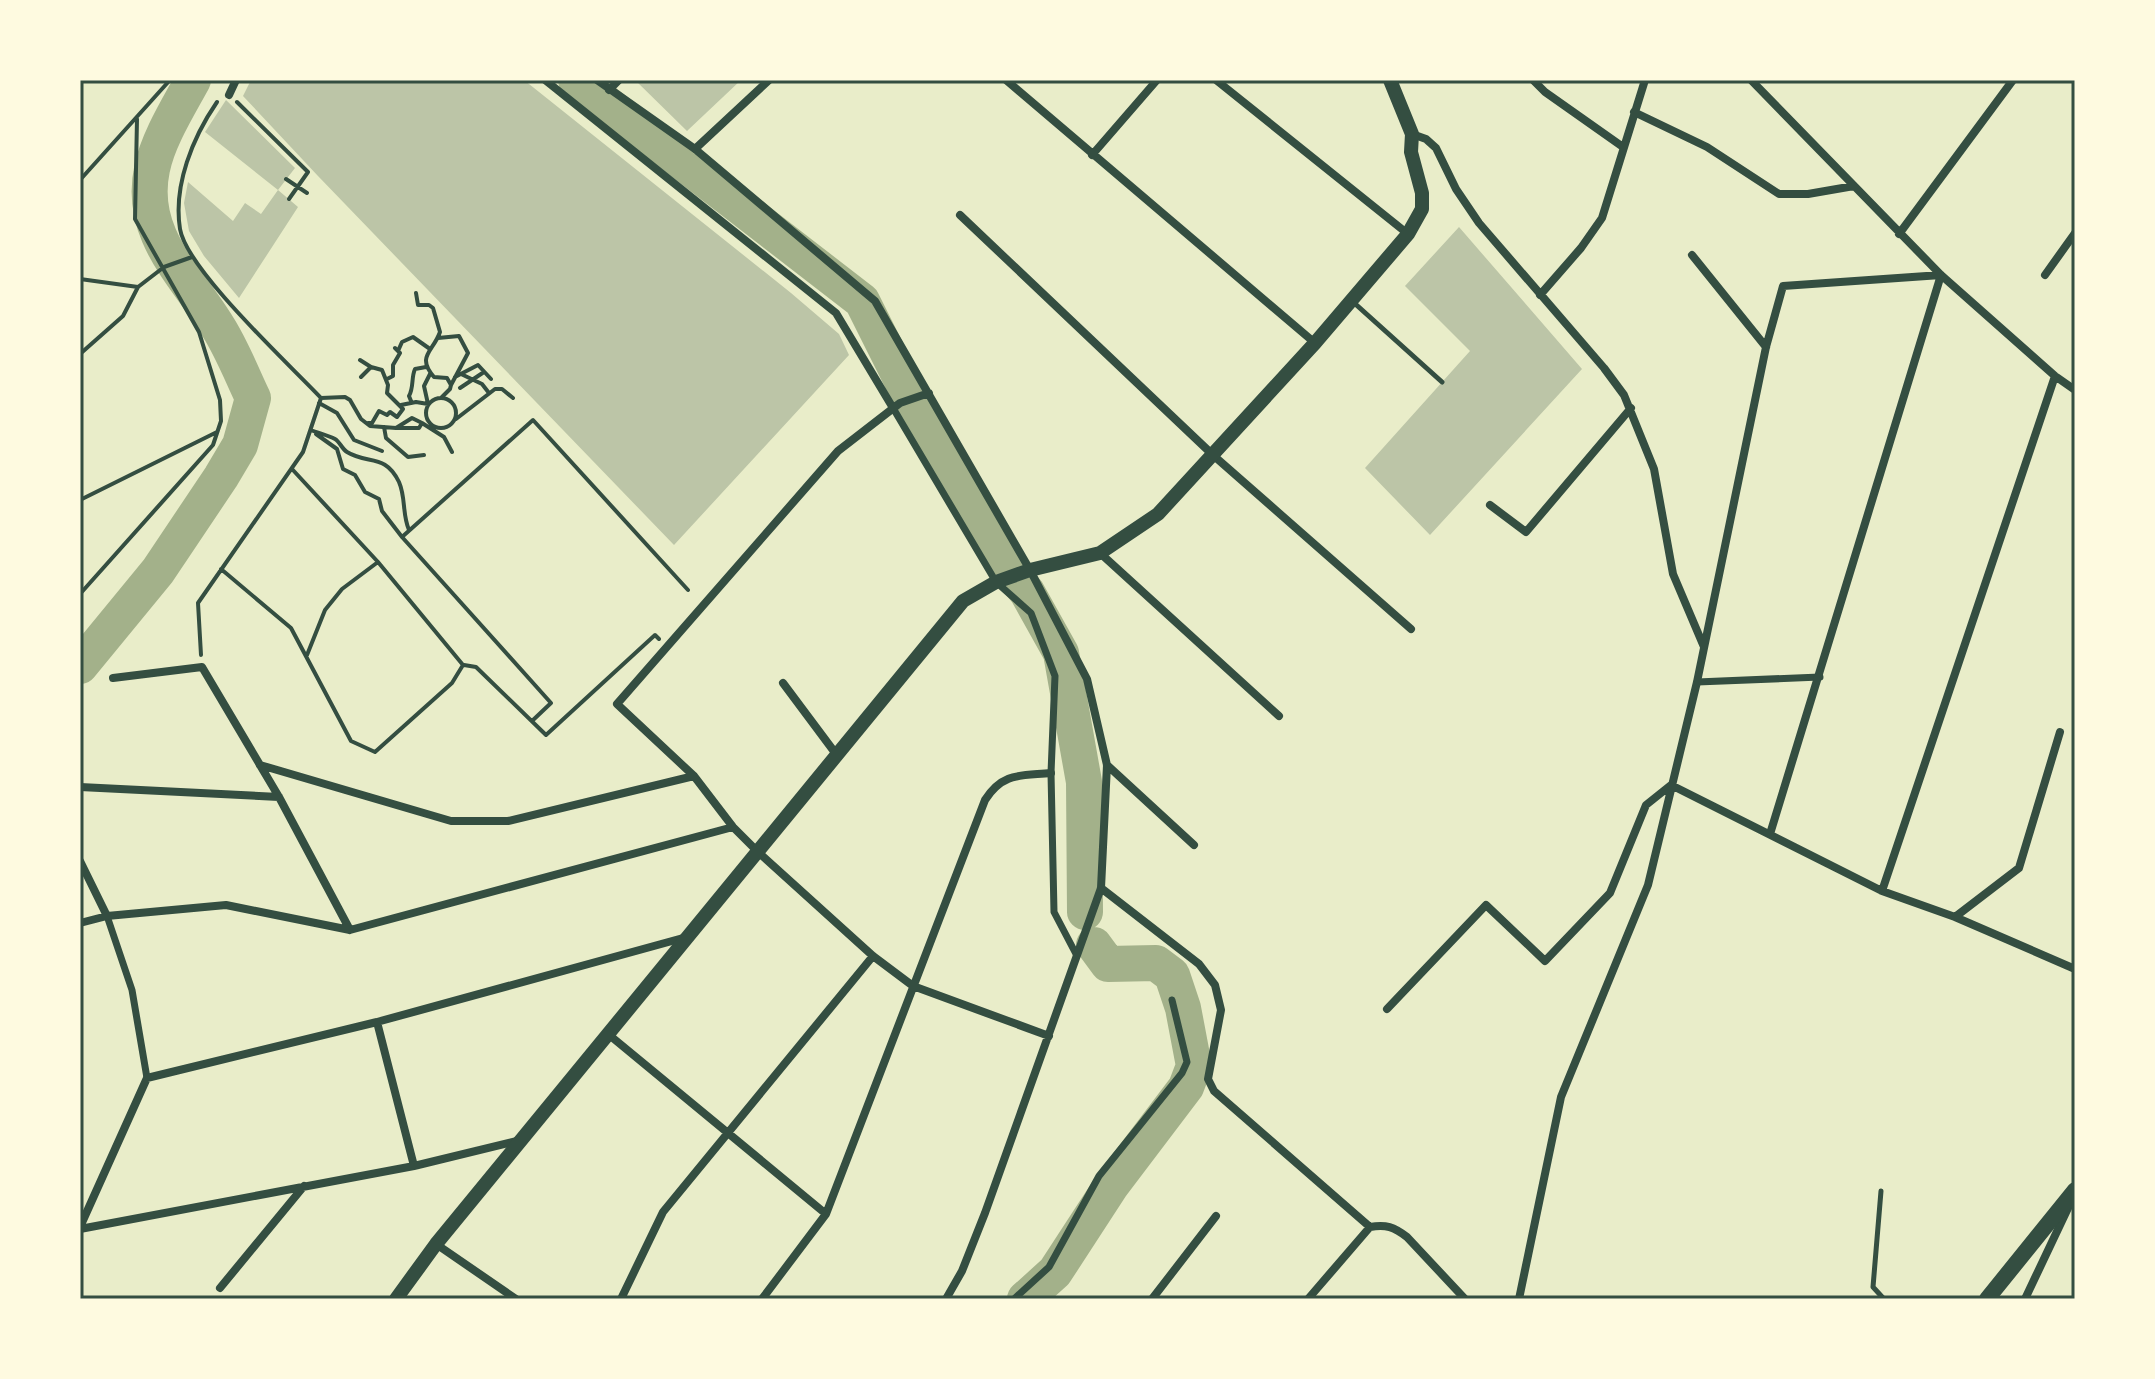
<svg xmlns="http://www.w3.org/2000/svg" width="2155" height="1379" viewBox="0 0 2155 1379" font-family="Manrope,sans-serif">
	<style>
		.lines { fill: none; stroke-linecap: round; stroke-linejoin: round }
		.river { stroke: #a3b18a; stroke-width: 36 }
		.building { fill: #bcc5a7 }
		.path { stroke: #344e41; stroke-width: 4 }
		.service { stroke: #344e41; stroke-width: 5 }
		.pedestrian { stroke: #344e41; stroke-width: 7 }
		.minor { stroke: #344e41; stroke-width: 8 }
		.tertiary { stroke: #344e41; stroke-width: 14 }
		.secondary { stroke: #344e41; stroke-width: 16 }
		.neatline { fill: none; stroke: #344e41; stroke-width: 3 }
	</style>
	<rect width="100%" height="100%" fill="#e9edc9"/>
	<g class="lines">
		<!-- river -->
		<path class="river" d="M576,80L862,301L911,399L1002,562L1027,592L1061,653L1084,782L1085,912
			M80,666L158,571L221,477L240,445L253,398C242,375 232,349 218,327C187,276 138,235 152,169C158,139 179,106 193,80
			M1025,1299L1055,1272L1111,1186L1186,1087L1194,1066L1183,1008L1172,975L1156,963L1108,964L1094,945"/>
	</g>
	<!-- building -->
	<path class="building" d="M251,80H524L791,293L839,334L849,355L674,545L318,176L243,96Z
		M635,80H741L687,131Z
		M226,100L295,168L278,190L205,132Z
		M188,182L233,221L245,203L261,214L278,190L298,207L239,298L204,256L189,231L184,203Z
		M1459,227L1582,369L1430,535L1365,468L1470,351L1405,286Z"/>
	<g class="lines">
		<!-- path -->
		<path class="path" d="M217,102C193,137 173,185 180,229C187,270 289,364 321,398L345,397L350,400L361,419L370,426L396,428L412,418L422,423
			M237,102L308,172L289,199
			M286,179L307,193
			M80,180L170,80
			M80,279L138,287L164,267L192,257
			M416,293L418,305H429L433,308L440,332C433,352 416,356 434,377L447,378L451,385L450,389L441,398
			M438,338L459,336L468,353L451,385
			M398,351L402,342L413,337L430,349
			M80,354L123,316L138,287
			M360,360L371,367
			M461,374L482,384L489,393
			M361,377L371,367L382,370L388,385L387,393L403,409L397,417L390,412L387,415L379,411L372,423H368
			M455,377L478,365L491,379
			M387,379L393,376V365L400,353L395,348
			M460,388L484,372
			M426 413a15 15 0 1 1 30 0a15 15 0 1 1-30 0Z
			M411,401L409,396C414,387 411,378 415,369L426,367
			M319,403L337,413L354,440L382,451
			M401,405L416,402L428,404L424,386L430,374
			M456,419L495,389H502L513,398
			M384,427L386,438L408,457L424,455
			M396,428H419L422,423L444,437L452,452
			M311,430C318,433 328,435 335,439C340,442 342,449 347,452C368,465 385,453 399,482C406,498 402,514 409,530
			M316,434L337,449L343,469L355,475L365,492L379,499L382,511L402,537
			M80,500L217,432
			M221,569L291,628L351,741L375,752L452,683L463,665L378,562L292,469
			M80,594L213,445L221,421L220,400L199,332L135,219L137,119
			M201,655L198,603L303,452L321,398
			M307,655L325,610L342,589L378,562
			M464,665L476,667L546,735L655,635L659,639
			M532,721L551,703L402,537L533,420L688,590"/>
		<!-- service -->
		<path class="service" d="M1352,301L1442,382
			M1881,1191L1873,1287L1884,1299"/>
		<!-- pedestrian -->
		<path class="pedestrian" d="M893,408L996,582L1031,613L1055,676L1051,773L1054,912L1076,954
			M1697,682L1820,677
			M107,916L132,990L147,1078
			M1014,1299L1049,1267L1099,1176L1182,1073L1187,1062L1172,1000"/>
		<!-- minor -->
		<path class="minor" d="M545,80L836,313L893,408
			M597,80L695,149L875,301L1030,570L1087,679L1107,765L1101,888L985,1213L962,1271L946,1299
			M1006,80L1315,343
			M1216,80L1408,234
			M1533,80L1545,92L1623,147
			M1751,80L1941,275L2055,376L2075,390
			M609,90L619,80
			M229,95L236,80
			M1634,112L1707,147L1779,194H1808L1854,186
			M1412,134L1426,139L1436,148L1456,189L1479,223L1604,368L1624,395L1654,469L1673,574L1704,647
			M695,149L769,80
			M1092,155L1157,80
			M960,215L1214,456L1411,629
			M1899,234L2013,80
			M1692,255L1766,347
			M2045,275L2075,233
			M1540,295L1581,248L1602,218L1645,80
			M929,393L900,403L838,451L617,704L694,776L733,827L757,851L873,956L913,986L1049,1036
			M1490,505L1526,532L1631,408
			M1100,553L1279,716
			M113,678L202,667L279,797L350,930
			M783,683L836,754
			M260,765L451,821H508L694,776
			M1107,765L1194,845
			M80,787L279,797
			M80,861L107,916
			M1101,888L1199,964L1215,985L1221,1010L1208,1079L1214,1091L1370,1227C1386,1224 1394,1227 1407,1237L1465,1299
			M1882,891L2055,376
			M1955,917L2019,868L2060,732
			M80,923L107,916L226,905L350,930L733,827
			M1387,1009L1486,905L1545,961L1610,893L1646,805L1671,785L1882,891L1955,917L2075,969
			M377,1022L414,1166
			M608,1034L826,1214
			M80,1227L147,1078L377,1022L683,938
			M80,1229L414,1166L517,1141
			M436,1244L516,1299
			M220,1288L304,1186
			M621,1299L663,1212L873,956
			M762,1299L826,1214L985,800C1003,772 1021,776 1051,773
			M1152,1299L1216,1216
			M1308,1299L1370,1227
			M1519,1299L1561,1097L1648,885L1697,682L1766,347L1783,286L1941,275L1770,834
			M2025,1299L2069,1206"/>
		<!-- tertiary -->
		<path class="tertiary" d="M396,1299L436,1244L963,601L996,582L1030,570L1100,553L1158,514L1315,343L1408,234L1422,209V193L1411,152L1412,134L1390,80"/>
		<!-- secondary -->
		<path class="secondary" d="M1987,1299L2075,1190"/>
	</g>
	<!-- border -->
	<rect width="2155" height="1379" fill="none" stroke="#fefae0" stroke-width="164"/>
	<rect x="82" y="82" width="1991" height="1215" class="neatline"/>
</svg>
